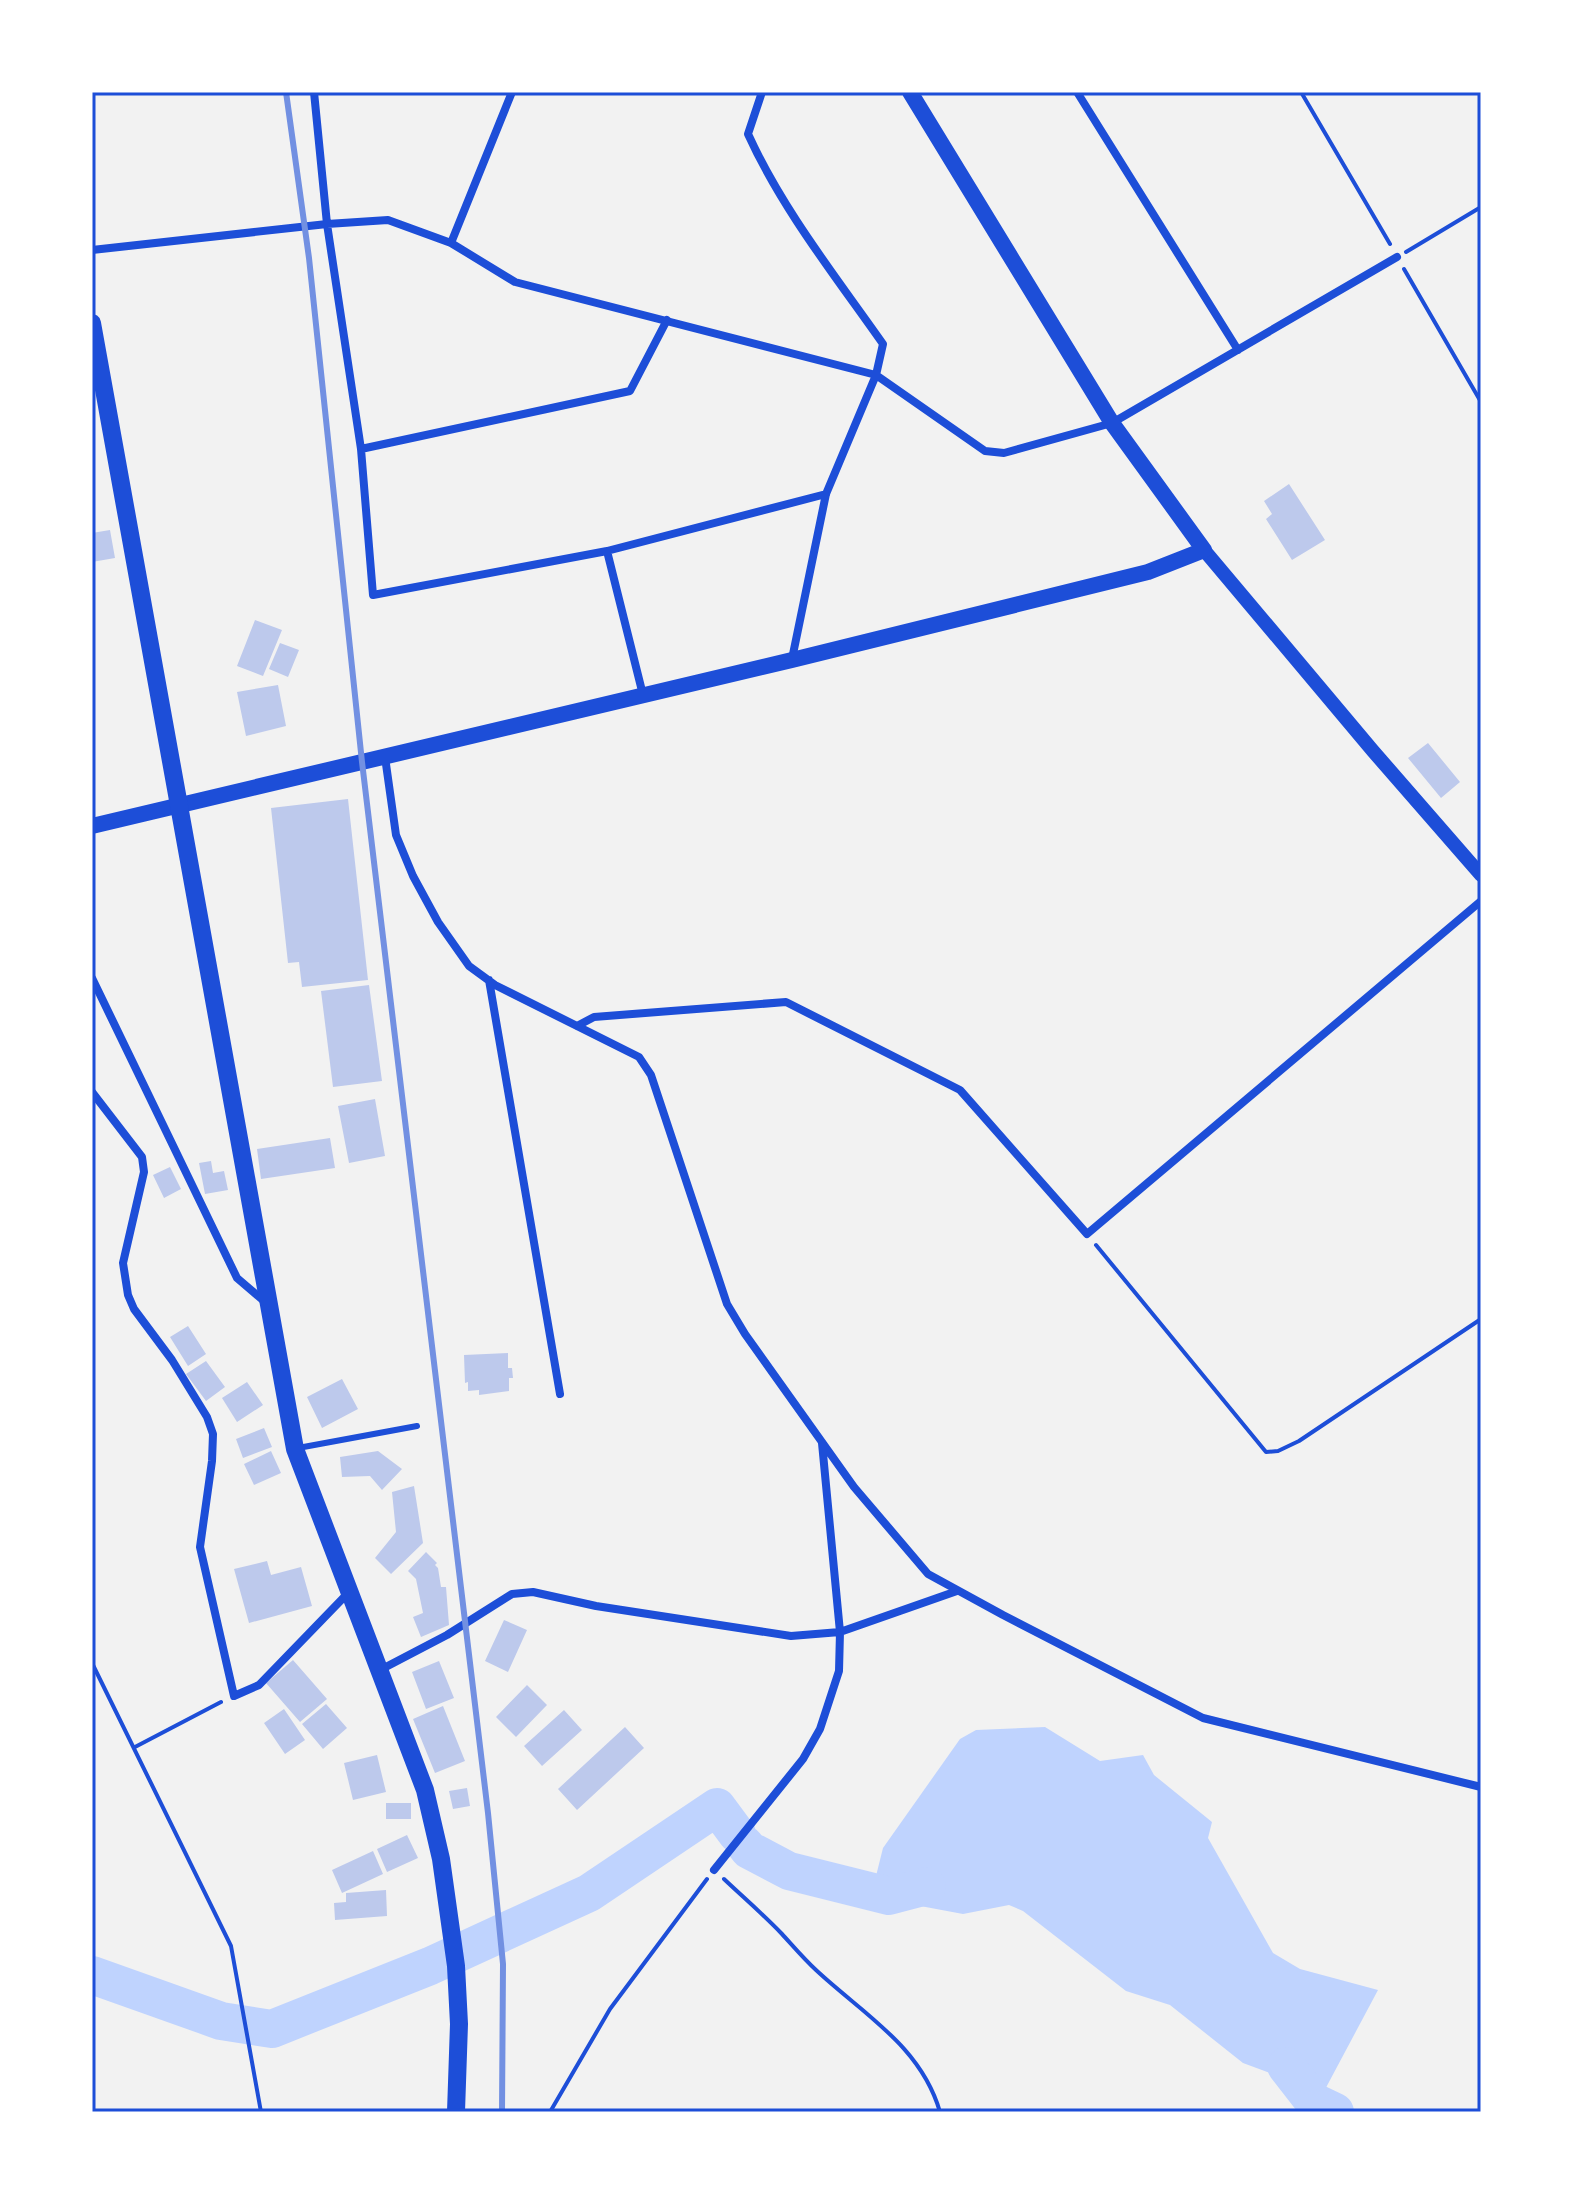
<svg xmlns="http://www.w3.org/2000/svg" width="1573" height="2204" viewBox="0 0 1573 2204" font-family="'PT Sans',sans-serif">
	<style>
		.water { fill: #bfd3fe }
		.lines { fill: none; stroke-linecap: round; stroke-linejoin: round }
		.river { stroke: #bfd3fe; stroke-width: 38 }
		.building { fill: #bdc9ec }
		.path { stroke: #1d4ed8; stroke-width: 4 }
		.service { stroke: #1d4ed8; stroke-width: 6 }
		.minor { stroke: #1d4ed8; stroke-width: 8 }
		.tertiary { stroke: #1d4ed8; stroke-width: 14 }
		.secondary { stroke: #1d4ed8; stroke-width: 16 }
		.primary { stroke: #1d4ed8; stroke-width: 18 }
		.rail { stroke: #7290e2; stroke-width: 6 }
		.neatline { fill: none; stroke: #1d4ed8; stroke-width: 3 }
	</style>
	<rect width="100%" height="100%" fill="#f2f2f2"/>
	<!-- water -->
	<path class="water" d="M1045,1727L1100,1761L1143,1755L1154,1775L1212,1822L1208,1838L1273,1953L1300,1969L1378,1990L1313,2112L1273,2074L1243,2063L1170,2005L1126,1991L1023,1911L1009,1905L963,1914L915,1905L871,1907L880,1883L875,1880L883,1848L960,1739L976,1730Z"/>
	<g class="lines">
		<!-- river -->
		<path class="river" d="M745,1845L749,1850L789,1871L889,1896L927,1886
			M92,1975L221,2021L272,2029L430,1966L589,1893L717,1807L737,1834
			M1286,2066L1314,2102L1335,2112"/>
	</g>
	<!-- building -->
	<path class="building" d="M1289,484L1325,540L1292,560L1266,519L1272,514L1264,501Z
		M110,530L115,558L92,562V533Z
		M255,620L282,630L263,676L237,666Z
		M280,643L299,650L288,677L269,669Z
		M278,685L286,726L246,736L237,692Z
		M1428,743L1460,782L1441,798L1408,758Z
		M348,799L368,980L302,987L299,962L288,963L271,808Z
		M369,985L382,1081L333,1087L321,991Z
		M375,1099L385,1156L349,1163L338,1106Z
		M330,1138L335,1168L261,1179L257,1149Z
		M211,1161L213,1173L224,1171L228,1190L205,1194L199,1163Z
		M170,1167L181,1189L164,1198L153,1175Z
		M188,1326L206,1354L188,1366L170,1337Z
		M508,1353V1368H512L513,1378H509V1391L479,1395V1390L468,1391V1382L465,1383L464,1355Z
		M206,1361L225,1387L206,1401L186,1374Z
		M342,1379L358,1409L322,1428L307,1397Z
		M247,1382L263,1405L237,1422L222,1398Z
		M264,1428L272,1447L243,1458L236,1439Z
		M271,1451L281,1473L254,1485L244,1464Z
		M378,1451L402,1469L382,1490L370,1476L342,1477L340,1457Z
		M414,1486L423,1543L391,1574L375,1558L396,1532L392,1492Z
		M426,1552L437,1563L435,1565L438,1568L441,1587H446L449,1625L421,1637L413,1617L423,1613L416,1579L408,1571Z
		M267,1561L271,1575L301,1567L312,1606L249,1623L234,1569Z
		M504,1620L527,1630L508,1672L485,1661Z
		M293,1660L327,1699L300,1722L266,1683Z
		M439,1661L454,1698L426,1709L412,1672Z
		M527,1685L547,1705L516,1737L496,1717Z
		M326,1704L347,1728L323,1749L302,1724Z
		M443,1706L465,1761L435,1773L413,1719Z
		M284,1709L305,1740L285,1754L264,1723Z
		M564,1710L582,1730L542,1766L524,1746Z
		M625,1727L644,1748L577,1810L558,1789Z
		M377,1755L386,1792L353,1800L344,1763Z
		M467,1788L470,1806L453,1809L449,1791Z
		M386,1803H411V1819H386Z
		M407,1835L418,1858L387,1872L377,1849Z
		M373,1851L383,1874L342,1893L332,1870Z
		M386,1890L387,1916L335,1920L334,1903L346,1902V1893Z"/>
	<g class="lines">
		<!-- path -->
		<path class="path" d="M1301,92L1390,244
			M1406,252L1481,207
			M1404,269L1481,402
			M1096,1245L1266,1452L1278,1451L1299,1441L1481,1319
			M92,1663L231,1946L261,2112
			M135,1747L221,1702
			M724,1879C743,1897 764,1915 782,1934C793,1946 804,1959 816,1970C863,2014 921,2046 940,2112
			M550,2112L610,2009L707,1879"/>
		<!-- service -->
		<path class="service" d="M298,1448L417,1426"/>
		<!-- minor -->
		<path class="minor" d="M314,92L327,224L361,449L373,595L607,551L826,494
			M762,92L748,134C782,209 836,277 883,344L876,375L826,494L792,659
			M1077,92L1238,350
			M451,243L512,92
			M92,250L327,224L388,220L451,243L515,282L876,375L985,451L1004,453L1112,423L1397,257
			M361,449L630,391L667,320
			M607,551L643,695
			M385,757L396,835L413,876L438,922L469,966L495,985L639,1057L651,1075L727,1304L745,1334L854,1487L928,1574L1003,1615L1203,1718L1481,1787
			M92,978L237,1278L264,1301
			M489,980L560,1394
			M577,1026L594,1017L786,1002L960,1090L1087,1234L1481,901
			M92,1092L142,1157L144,1172L123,1263L128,1295L134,1309L172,1360L207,1417L213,1434L212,1461L200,1547L234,1696L259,1685L349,1592
			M380,1670L447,1635L512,1594L533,1592L596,1606L791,1636L840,1632L957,1591
			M714,1870L803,1759L820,1729L839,1671L840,1632L822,1443"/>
		<!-- tertiary -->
		<path class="tertiary" d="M1204,550L1373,751L1481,875"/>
		<!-- secondary -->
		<path class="secondary" d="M92,826L792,660L1148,572L1204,550L1112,423L910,92"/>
		<!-- primary -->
		<path class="primary" d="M92,323L295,1449L425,1790L441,1859L456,1966L459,2024L456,2112"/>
		<!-- rail -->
		<path class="rail" d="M286,92L309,258L362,762L488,1813L503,1964L502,2112"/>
	</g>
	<!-- border -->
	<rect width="1573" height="2204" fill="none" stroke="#ffffff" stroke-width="188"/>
	<rect x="94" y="94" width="1385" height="2016" class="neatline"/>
</svg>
